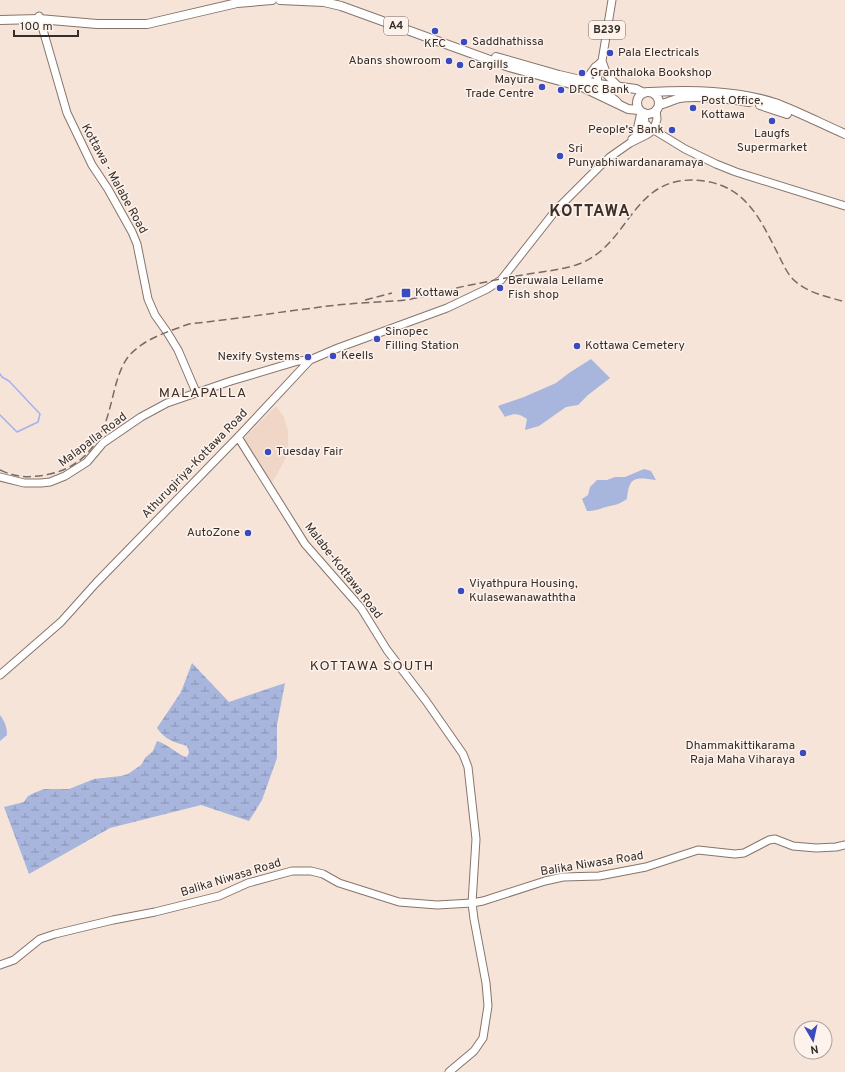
<svg xmlns="http://www.w3.org/2000/svg" width="845" height="1072" viewBox="0 0 845 1072" font-family="Overpass,sans-serif">
	<style>
		.built { fill: #efd6c6 }
		.grass { fill: #a8b5dd }
		.wetland { fill: url(#wetland-marsh) }
		.lines { fill: none; stroke-linecap: round; stroke-linejoin: round }
		.stream { stroke: #a0b3f0; stroke-width: 1.5 }
		.secondary-casing { stroke: #86756b; stroke-width: 9 }
		.primary-casing { stroke: #86756b; stroke-width: 9 }
		.highway-casing { stroke: #86756b; stroke-width: 10 }
		.secondary { stroke: #fff; stroke-width: 7 }
		.primary { stroke: #fff; stroke-width: 7 }
		.highway { stroke: #fff; stroke-width: 8 }
		.rail { stroke: #776c65; stroke-width: 1.5; stroke-dasharray: 8 4; stroke-linecap: butt }
		.poi-dot { fill: #394bbe; stroke: #fef3ec; stroke-width: 1.5 }
		.labels { text-anchor: middle; dominant-baseline: central; stroke-width: 3; stroke-linejoin: round; paint-order: stroke }
		.shield { fill: #fef3ec; stroke: #716864; stroke-width: 1 }
		.shield-label { font-size: 11px; font-weight: bold; fill: #342d29 }
		.poi-label { font-size: 12px; fill: #342d29; stroke: #fef3ec; text-anchor: start }
		.street-label { font-size: 12px; fill: #342d29; stroke: #fef3ec }
		.quarter-label { font-size: 14px; letter-spacing: 1px; fill: #3e3028; stroke: #fef3ec }
		.district-label { font-size: 16px; font-weight: bold; letter-spacing: 1px; fill: #3e3028; stroke: #fef3ec }
	</style>
	<defs>
		<pattern id="wetland-marsh" width="20" height="14" patternUnits="userSpaceOnUse"><rect width="20" height="14" fill="#a8b5dd"/><path d="M1 5h8M5 5V1M11 12h8M15 12V8" fill="none" stroke="#8a94b3"/></pattern>
	</defs>
	<rect width="100%" height="100%" fill="#f7e4d9"/>
	<!-- built -->
	<path class="built" d="M276,406L284,417L288,431V445L286,458L270,486L242,440Z"/>
	<!-- grass -->
	<path class="grass" d="M591,359L610,378L588,395L578,405L566,407L539,426L525,430L527,419C519,413 514,413 505,417L498,406L524,397L556,383L569,373Z
		M644,469L651,471L656,480C635,477 629,476 627,499C616,506 617,504 606,507C599,509 595,511 587,511L582,499L588,495L590,487L597,480H607L615,477H625Z
		M0,715C5,722 7,727 7,735L0,741Z"/>
	<!-- wetland -->
	<path class="wetland" d="M192,663L229,702L285,683L277,725V758L262,800L249,821L201,805L110,828L29,874L4,807L24,802L28,796L34,793L44,789H69L94,779L121,776L128,774L141,765L146,757L153,751L157,741C168,744 179,756 187,757L189,752L187,746C174,742 165,740 157,728L181,692Z"/>
	<g class="lines">
		<!-- stream -->
		<path class="stream" d="M0,374L2,377L9,381L40,414L38,422L17,432L0,415"/>
		<!-- secondary casing -->
		<g class="secondary-casing">
			<path id="secondary" d="M39,16L67,113L92,165L108,189L132,232L137,244L148,299L155,315L167,332L178,350L196,392
				M644,113L645,123L649,127L685,149L716,164L736,172L845,206
				M636,135L641,112
				M632,139L649,127
				M238,437L305,544L361,608L387,650L426,701L463,754L468,767L476,839L472,903L474,919L486,983L488,1006L483,1038L474,1051L449,1072
				M0,477L24,483H41L50,482L65,476L87,462L103,443L141,417L167,403L231,381L298,361L310,360
				M0,675L61,622L96,583L238,437L310,360L338,348L447,308L487,289L501,280L556,210L598,168L610,157L630,143L648,134L654,129L657,119L656,110
				M0,965L14,960L40,939L55,934L113,920L155,912L219,896L248,883L292,871H311L323,874L339,883L399,902L437,905L472,903L483,901L545,881L563,877L599,876L646,867L698,850L735,854L744,853L769,840L775,839L793,846L816,848L836,847L845,845"/>
		</g>
		<!-- primary casing -->
		<g class="primary-casing">
			<path id="primary" d="M612,0L602,61L607,75L620,88
				M602,61L598,65C600,71 596,77 598,84C601,94 614,96 619,104
				M585,81L595,67L598,65"/>
		</g>
		<!-- highway casing -->
		<g class="highway-casing">
			<path id="highway" d="M280,0L324,2L341,6L509,67L582,87L628,109L639,110
				M0,20L39,19L97,24H147L237,3L272,0
				M496,57L559,75L598,84L636,89L644,93
				M650,92C691,90 735,90 775,103C799,112 822,124 845,134
				M637 103a11 11 0 1 1 22 0a11 11 0 1 1-22 0Z
				M659,105C666,103 673,100 680,98C696,95 732,99 749,102
				M760,105L787,114"/>
		</g>
		<!-- secondary -->
		<use href="#secondary" class="secondary"/>
		<!-- primary -->
		<use href="#primary" class="primary"/>
		<!-- highway -->
		<use href="#highway" class="highway"/>
		<!-- rail -->
		<path class="rail" d="M365,300L392,293
			M0,470C17,478 32,478 50,474C83,467 101,442 109,411C114,394 117,372 128,357C143,339 167,332 189,324C225,320 261,315 297,310C315,308 332,305 350,304C368,302 387,302 406,300C430,296 452,288 476,284C495,280 515,276 535,273C549,271 562,269 576,265C632,247 630,171 704,181C747,187 761,221 778,254C782,262 786,271 791,277C805,293 826,296 845,302"/>
	</g>
	<!-- markers -->
	<g class="poi-dot">
		<circle cx="435" cy="31" r="4"/>
		<circle cx="464" cy="42" r="4"/>
		<circle cx="610" cy="53" r="4"/>
		<circle cx="449" cy="61" r="4"/>
		<circle cx="460" cy="65" r="4"/>
		<circle cx="582" cy="73" r="4"/>
		<circle cx="542" cy="87" r="4"/>
		<circle cx="561" cy="90" r="4"/>
		<circle cx="693" cy="108" r="4"/>
		<circle cx="772" cy="121" r="4"/>
		<circle cx="672" cy="130" r="4"/>
		<circle cx="560" cy="156" r="4"/>
		<circle cx="500" cy="288" r="4"/>
		<rect x="401" y="288" width="10" height="10" rx="2"/>
		<circle cx="377" cy="339" r="4"/>
		<circle cx="577" cy="346" r="4"/>
		<circle cx="333" cy="356" r="4"/>
		<circle cx="308" cy="357" r="4"/>
		<circle cx="268" cy="452" r="4"/>
		<circle cx="248" cy="533" r="4"/>
		<circle cx="461" cy="591" r="4"/>
		<circle cx="803" cy="753" r="4"/>
	</g>
	<g class="labels">
		<!-- shield labels -->
		<g class="shield">
			<rect x="384" y="17" width="24" height="18" rx="3"/>
			<rect x="589" y="21" width="36" height="18" rx="3"/>
		</g>
		<g class="shield-label">
			<text x="396" y="26">A4</text>
			<text x="607" y="30">B239</text>
		</g>
		<!-- poi labels -->
		<g class="poi-label">
			<text x="472" y="42">Saddhathissa</text>
			<text x="435" y="44" text-anchor="middle">KFC</text>
			<text x="618" y="53">Pala Electricals</text>
			<text x="441" y="61" text-anchor="end">Abans showroom</text>
			<text x="468" y="65">Cargills</text>
			<text x="590" y="73">Granthaloka Bookshop</text>
			<text x="534" y="80" text-anchor="end">Mayura<tspan x="534" dy="14">Trade Centre</tspan></text>
			<text x="569" y="90">DFCC Bank</text>
			<text x="701" y="101">Post Office,<tspan x="701" dy="14">Kottawa</tspan></text>
			<text x="664" y="130" text-anchor="end">People's Bank</text>
			<text x="772" y="134" text-anchor="middle">Laugfs<tspan x="772" dy="14">Supermarket</tspan></text>
			<text x="568" y="149">Sri<tspan x="568" dy="14">Punyabhiwardanaramaya</tspan></text>
			<text x="508" y="281">Beruwala Lellame<tspan x="508" dy="14">Fish shop</tspan></text>
			<text x="415" y="293">Kottawa</text>
			<text x="385" y="332">Sinopec<tspan x="385" dy="14">Filling Station</tspan></text>
			<text x="585" y="346">Kottawa Cemetery</text>
			<text x="341" y="356">Keells</text>
			<text x="300" y="357" text-anchor="end">Nexify Systems</text>
			<text x="276" y="452">Tuesday Fair</text>
			<text x="240" y="533" text-anchor="end">AutoZone</text>
			<text x="469" y="584">Viyathpura Housing,<tspan x="469" dy="14">Kulasewanawaththa</tspan></text>
			<text x="795" y="746" text-anchor="end">Dhammakittikarama<tspan x="795" dy="14">Raja Maha Viharaya</tspan></text>
		</g>
		<!-- street labels -->
		<g class="street-label">
			<text transform="translate(114 179) rotate(61)">Kottawa - Malabe Road</text>
			<text transform="translate(93 440) rotate(-37)">Malapalla Road</text>
			<text transform="translate(195 464) rotate(-46)">Athurugiriya-Kottawa Road</text>
			<text transform="translate(343 571) rotate(52)">Malabe-Kottawa Road</text>
			<text transform="translate(592 864) rotate(-9)">Balika Niwasa Road</text>
			<text transform="translate(231 878) rotate(-17)">Balika Niwasa Road</text>
		</g>
		<!-- quarter labels -->
		<g class="quarter-label">
			<text x="203" y="393">MALAPALLA</text>
			<text x="372" y="666">KOTTAWA SOUTH</text>
		</g>
		<!-- district labels -->
		<g class="district-label">
			<text x="590" y="212">KOTTAWA</text>
		</g>
	</g>
	<!-- north arrow -->
	<g transform="translate(813 1040) rotate(171)"><circle r="19" fill="#fef3ec" stroke="#ada49e"/>
	<path d="M0-3L7 15L0 10L-7 15Z" fill="#394bbe"/>
	<text y="-6" font-size="11" font-weight="bold" text-anchor="middle" fill="#342d29">N</text>
	</g>
	<!-- scale -->
	<path d="M14 30v6h64v-6" fill="none" stroke="#342d29" stroke-width="2"/>
	<text x="20" y="30" font-size="12" fill="#342d29" stroke="#fef3ec" stroke-width="3" paint-order="stroke">100 m</text>
</svg>
